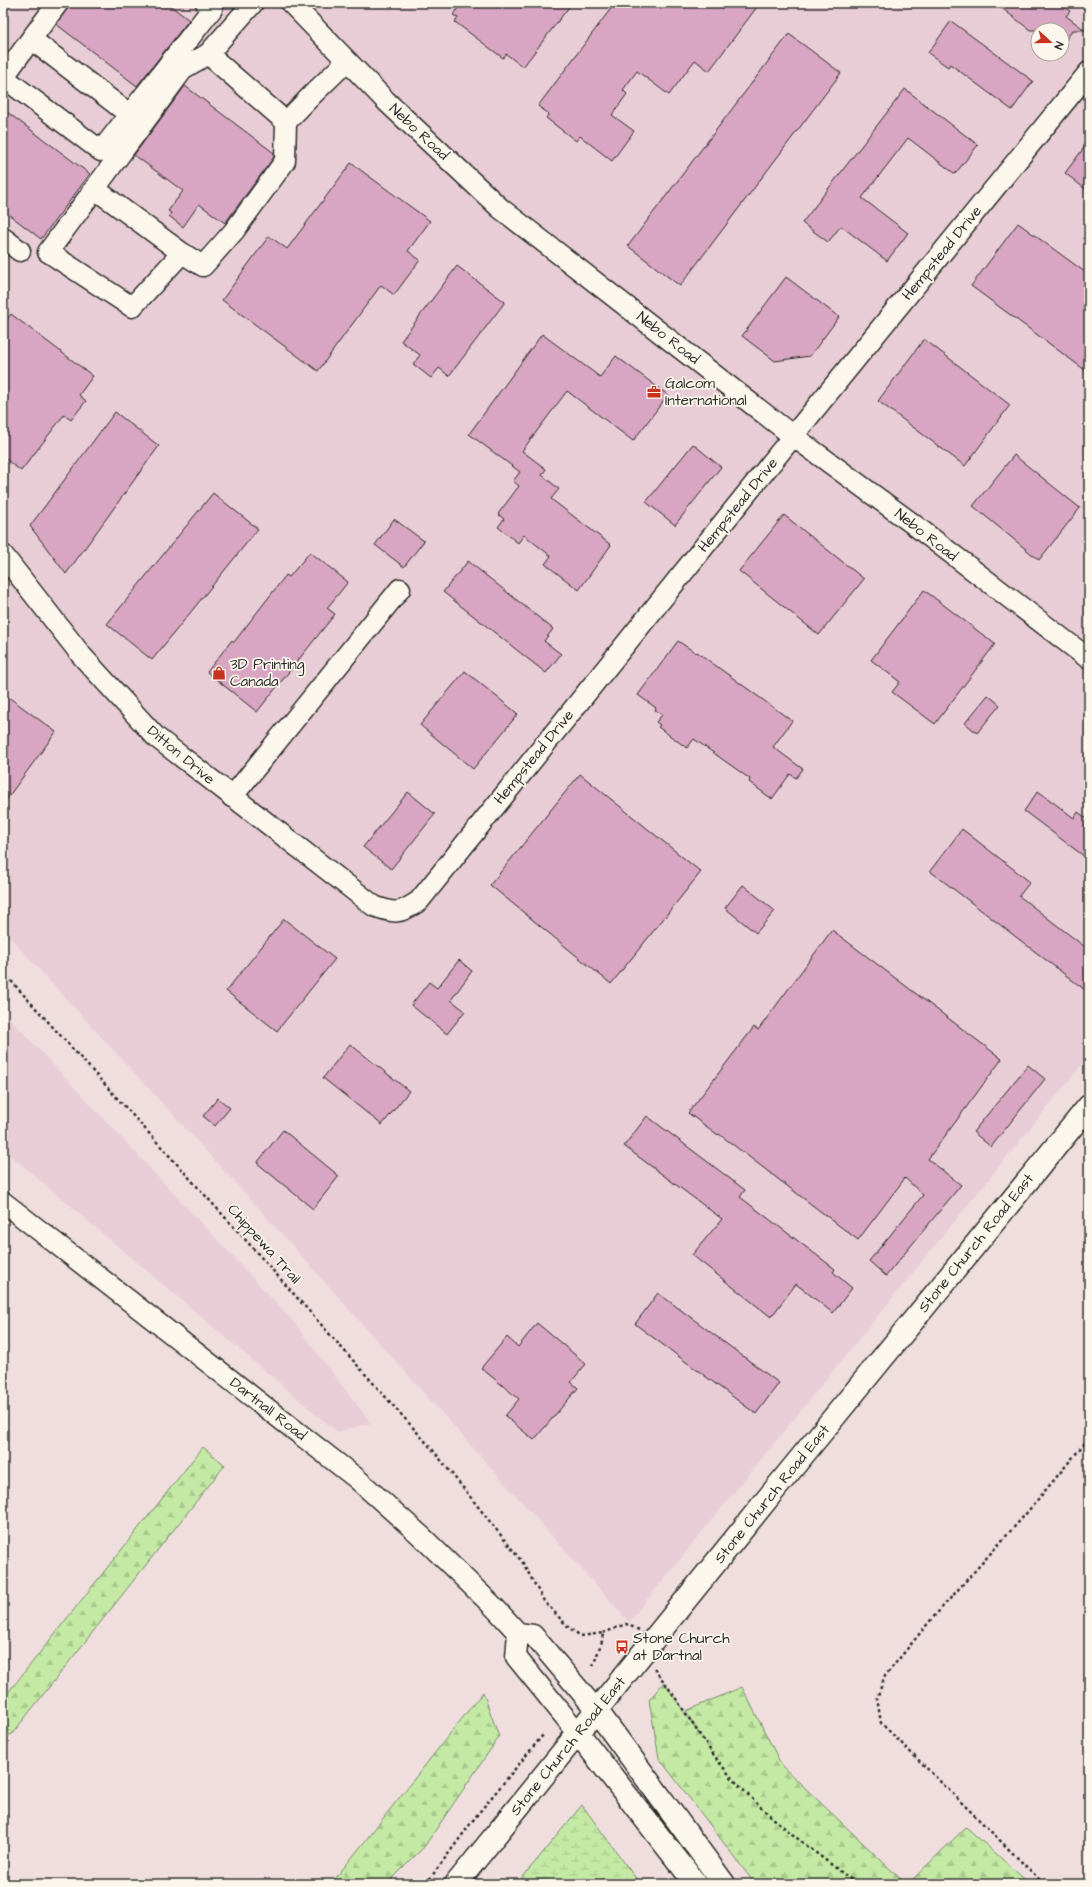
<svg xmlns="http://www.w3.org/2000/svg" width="1092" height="1887" viewBox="0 0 1092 1887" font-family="'Architects Daughter',sans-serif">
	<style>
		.built { fill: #e9cdd6; fill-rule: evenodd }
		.forest { fill: url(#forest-firs); stroke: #778a68 }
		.wetland { fill: url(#wetland-marsh); stroke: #778a68 }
		.building { fill: #d8a5c2; stroke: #2b2b2b }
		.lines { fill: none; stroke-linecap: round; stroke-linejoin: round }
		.minor-casing { stroke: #2b2b2b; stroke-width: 23 }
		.major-casing { stroke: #2b2b2b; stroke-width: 25 }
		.highway-casing { stroke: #2b2b2b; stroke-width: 25 }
		.path { stroke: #2b2b2b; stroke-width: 2.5; stroke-dasharray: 3 3; stroke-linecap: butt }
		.minor { stroke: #fbf7ec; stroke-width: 20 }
		.major { stroke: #fbf7ec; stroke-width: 22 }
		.highway { stroke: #fbf7ec; stroke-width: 22 }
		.labels { text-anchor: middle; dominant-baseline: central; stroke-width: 3.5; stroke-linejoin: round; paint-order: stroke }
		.street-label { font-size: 15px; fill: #2b2b2b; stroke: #fbf7ec }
		.poi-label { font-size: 15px; fill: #2b2b2b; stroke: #fbf7ec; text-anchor: start }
	</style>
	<defs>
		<pattern id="forest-firs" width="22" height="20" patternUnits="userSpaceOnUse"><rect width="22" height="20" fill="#c3e9a4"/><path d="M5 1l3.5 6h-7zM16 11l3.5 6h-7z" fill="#a8c88d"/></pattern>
		<pattern id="wetland-marsh" width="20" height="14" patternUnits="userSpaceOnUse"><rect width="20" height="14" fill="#c3e9a4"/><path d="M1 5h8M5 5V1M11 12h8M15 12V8" fill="none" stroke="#a8c88d"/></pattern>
	</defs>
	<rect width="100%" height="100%" fill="#f0dedf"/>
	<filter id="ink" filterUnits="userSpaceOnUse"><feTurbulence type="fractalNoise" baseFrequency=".025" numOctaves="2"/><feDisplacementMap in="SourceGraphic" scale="8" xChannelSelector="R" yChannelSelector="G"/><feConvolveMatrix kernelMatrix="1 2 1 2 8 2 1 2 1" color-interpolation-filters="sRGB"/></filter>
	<g filter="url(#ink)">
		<!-- built -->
		<path class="built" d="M3,3H1089V1056L629,1622L252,1201L3,930ZM1038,30H1062V54H1038Z
			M3,1011L292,1320L371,1423L337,1432L3,1149Z"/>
		<!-- forest -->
		<path class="forest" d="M203,1447L225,1465L12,1734L3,1738V1699Z
			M664,1682L699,1734L686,1711L742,1687L782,1766L906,1884H755L659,1758L649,1700Z
			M483,1692L499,1737L424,1847L387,1884H331Z
			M966,1827L1030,1884H908Z"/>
		<!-- wetland -->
		<path class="wetland" d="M582,1805L640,1884H517Z"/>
		<!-- building -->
		<path class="building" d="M71,3H167L189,20L137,86L56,24Z
			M462,3H572L523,67L506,54L503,58L455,22L458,18L453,15Z
			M615,3H760L709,71L695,60L669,95L637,71L623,90L627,94L612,115L634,131L612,161L580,136L576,141L546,118L549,114L538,106Z
			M995,3H1060L1070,11L1066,16L1085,30H1073L1062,45V30H1030Z
			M951,21L1033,81L1012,110L950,64L948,67L928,53Z
			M789,34L841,73L680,286L628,246Z
			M185,86L274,153V157L225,223L199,204L183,227L169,216L171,213L168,211L183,191L134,155Z
			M905,89L978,145L955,174L908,138L862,198L908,233L887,261L841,226L828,242L802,223Z
			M3,109L90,174L41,239L3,210Z
			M1089,141V192L1065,173Z
			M351,163L430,221L408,251L420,260L394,295L381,285L318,371L222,300L269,236L287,249Z
			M1018,223L1089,275V373L971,286Z
			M457,266L505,302L449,376L439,368L431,378L413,364L420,355L401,341Z
			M786,277L839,317L810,356L775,361L742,336Z
			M11,314L93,376L79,395L86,401L71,420L64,415L21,471L3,457V324Z
			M542,334L600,377L616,356L668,395L633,441L567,391L522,451L546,469L542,475L559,489L551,499L611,545L579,590L545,564L551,556L524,535L518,543L498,527L504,519L498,514L519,486L513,481L520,472L469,434Z
			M924,339L1010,405L965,466L878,401Z
			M115,412L159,446L66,574L30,526Z
			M693,444L721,467L675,525L646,502Z
			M1014,455L1080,508L1039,560L973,506Z
			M213,493L258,529L152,660L107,624Z
			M784,515L864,579L819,635L739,571Z
			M394,519L424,541L404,567L375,545Z
			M310,552L348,582L327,608L335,614L257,712L207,672L232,640L234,642L286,575L289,577Z
			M468,561L553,629L544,641L561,654L546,673L443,592Z
			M924,590L995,644L935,724L892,692L900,682L871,660Z
			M678,641L696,653L697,652L792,721L773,747L803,769L796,778L790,774L772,799L749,782L750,779L694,739L687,748L658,727L660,725L656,722L662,715L655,710L656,708L638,695Z
			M465,671L518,714L473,769L420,725Z
			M3,693L56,732L3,804Z
			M988,695L1000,705L977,733L965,723Z
			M580,774L701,872L611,984L490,885Z
			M1038,791L1074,818L1078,812L1089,820V860L1024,811Z
			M408,792L435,814L391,869L363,847Z
			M962,829L1030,882L1019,896L1089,950V993L930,871Z
			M743,885L775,911L756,933L725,908Z
			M284,919L335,959L277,1031L226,991Z
			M832,930L1002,1059L928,1159L961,1185L886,1276L869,1261L923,1195L905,1178L858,1240L719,1134L718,1135L688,1113L754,1027L758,1030Z
			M459,960L472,971L451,1000L465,1011L447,1034L411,1005L429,982L437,988Z
			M350,1044L409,1091L382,1125L323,1078Z
			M1028,1065L1045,1079L991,1147L973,1132Z
			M218,1098L230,1108L215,1126L203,1116Z
			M647,1116L745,1190L740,1197L835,1269L833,1272L852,1288L833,1313L796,1284L771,1317L692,1255L722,1219L624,1146Z
			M283,1130L339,1176L313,1209L257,1163Z
			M658,1293L779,1383L756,1414L635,1324Z
			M537,1323L586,1364L571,1382L578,1388L534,1440L505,1416L519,1399L481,1368L507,1337L518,1347Z"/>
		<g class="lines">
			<!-- minor casing -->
			<g class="minor-casing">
				<path id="minor" d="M58,3L31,39L129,114
					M253,3L208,54L286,122L314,93L347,61
					M291,3L387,102L500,208L793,436L913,524L1089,659
					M208,54L184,68L48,252L132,307L182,253L203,266L234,231L285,161L286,122
					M3,77L101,151L212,9L206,3
					M3,78L31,39
					M95,189L182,253
					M3,238L20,251
					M3,555L82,656L156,737L374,906C395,914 400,914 419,901L793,436L1089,72
					M232,797L400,589
					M3,1202L356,1478L420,1535L496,1609L518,1633L533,1635L597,1711
					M518,1633L516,1657L578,1733"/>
			</g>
			<!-- major casing -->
			<g class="major-casing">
				<path id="major" d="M456,1884L772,1493L1089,1106"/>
			</g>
			<!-- highway casing -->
			<g class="highway-casing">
				<path id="highway" d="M597,1711L724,1884
					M578,1733L696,1884"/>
			</g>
			<!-- path -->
			<path class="path" d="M3,972L251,1246L432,1449L523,1563L544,1601L569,1628L581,1636L603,1633L602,1641L593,1666
				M603,1633L626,1624L639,1630
				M654,1669C683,1704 703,1746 734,1780C770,1820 815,1852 857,1884
				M426,1884L477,1815L543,1735
				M1044,1884L881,1723L877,1698L885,1676L930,1621L1024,1516L1089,1438"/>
			<!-- minor -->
			<use href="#minor" class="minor"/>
			<!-- major -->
			<use href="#major" class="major"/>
			<!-- highway -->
			<use href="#highway" class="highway"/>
		</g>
	</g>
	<!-- icons -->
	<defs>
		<g id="office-bare" transform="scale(1.08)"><path d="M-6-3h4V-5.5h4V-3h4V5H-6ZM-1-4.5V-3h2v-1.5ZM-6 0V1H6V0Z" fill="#c8321e" stroke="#fbf7ec" stroke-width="2.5" paint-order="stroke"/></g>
		<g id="shop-bare" transform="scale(1.08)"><path d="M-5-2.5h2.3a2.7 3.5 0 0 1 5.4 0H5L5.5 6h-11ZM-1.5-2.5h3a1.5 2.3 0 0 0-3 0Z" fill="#c8321e" stroke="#fbf7ec" stroke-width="2.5" paint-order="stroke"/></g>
		<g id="bus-bare" transform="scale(1.08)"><path d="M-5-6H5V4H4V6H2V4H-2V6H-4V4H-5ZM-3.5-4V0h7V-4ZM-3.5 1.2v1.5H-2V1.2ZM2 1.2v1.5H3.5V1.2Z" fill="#c8321e" stroke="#fbf7ec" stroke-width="2.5" paint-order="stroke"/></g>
	</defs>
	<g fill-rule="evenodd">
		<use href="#office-bare" x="654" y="392"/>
		<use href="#shop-bare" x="219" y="673"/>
		<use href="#bus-bare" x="622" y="1647"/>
	</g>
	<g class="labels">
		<!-- street labels -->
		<g class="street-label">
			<text transform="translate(419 132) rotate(43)">Nebo Road</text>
			<text transform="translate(942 253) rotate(-51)">Hempstead Drive</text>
			<text transform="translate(668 338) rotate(38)">Nebo Road</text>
			<text transform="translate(738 505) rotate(-51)">Hempstead Drive</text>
			<text transform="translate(926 535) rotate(38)">Nebo Road</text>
			<text transform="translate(181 755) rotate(40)">Ditton Drive</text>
			<text transform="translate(534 757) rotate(-51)">Hempstead Drive</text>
			<text transform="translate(976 1243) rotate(-51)">Stone Church Road East</text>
			<text transform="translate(264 1244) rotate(48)">Chippewa Trail</text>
			<text transform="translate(268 1409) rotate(38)">Dartnall Road</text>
			<text transform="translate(772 1494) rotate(-51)">Stone Church Road East</text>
			<text transform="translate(568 1746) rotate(-51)">Stone Church Road East</text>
		</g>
		<!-- poi labels -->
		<g class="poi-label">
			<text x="665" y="383">Galcom<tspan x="665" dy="17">International</tspan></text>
			<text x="230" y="664">3D Printing<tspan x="230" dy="17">Canada</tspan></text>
			<text x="633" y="1638">Stone Church<tspan x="633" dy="17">at Dartnal</tspan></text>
		</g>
	</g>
	<!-- margin -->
	<rect width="1092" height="1887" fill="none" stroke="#fbf7ec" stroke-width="16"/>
	<rect x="8" y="8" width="1076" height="1871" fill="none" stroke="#2b2b2b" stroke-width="1.5" filter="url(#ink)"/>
	<!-- north arrow -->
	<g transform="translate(1050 42) rotate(111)"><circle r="19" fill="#fbf7ec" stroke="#a8a59f"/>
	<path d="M0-3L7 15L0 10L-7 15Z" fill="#c8321e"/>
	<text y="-6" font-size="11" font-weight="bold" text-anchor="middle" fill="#2b2b2b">N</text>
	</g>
</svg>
